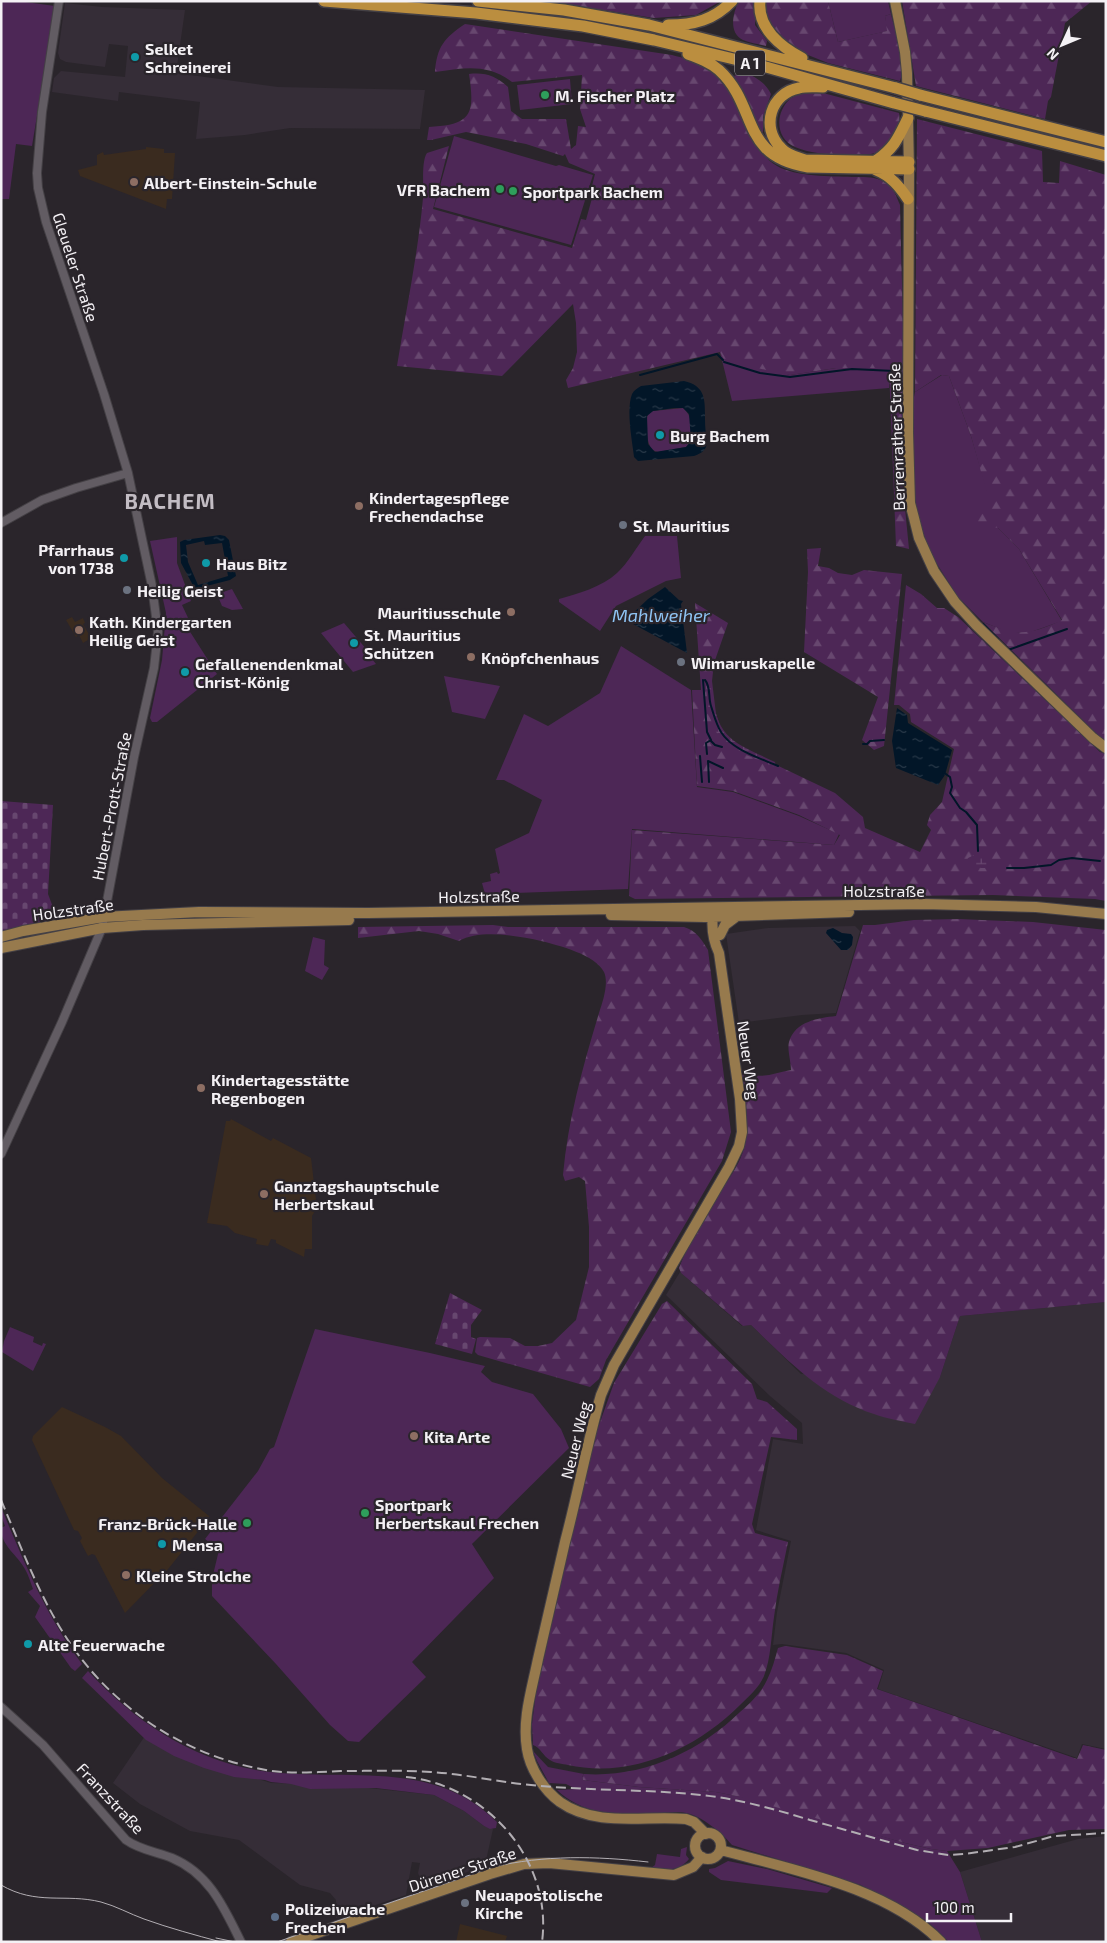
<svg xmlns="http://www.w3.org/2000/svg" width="1107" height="1943" viewBox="0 0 1107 1943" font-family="'Exo 2',sans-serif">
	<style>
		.built { fill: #352d37 }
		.education { fill: #3a2b1f }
		.green { fill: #4d2756 }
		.forest { fill: url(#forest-firs) }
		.wetland { fill: url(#wetland-marsh) }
		.cemetery { fill: url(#cemetery-stones) }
		.water { fill: url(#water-ripples); fill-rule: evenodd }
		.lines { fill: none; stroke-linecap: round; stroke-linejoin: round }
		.stream { stroke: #021628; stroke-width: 2 }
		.minor-casing { stroke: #444045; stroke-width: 10 }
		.major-casing { stroke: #444045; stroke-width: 12 }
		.highway-casing { stroke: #444045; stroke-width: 14 }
		.minor { stroke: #625c63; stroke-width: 8 }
		.major { stroke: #977a4d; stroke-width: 10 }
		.highway { stroke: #bb8e3f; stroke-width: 11 }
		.tram { stroke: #b2aeb3; stroke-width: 1 }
		.rail { stroke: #b2aeb3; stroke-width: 2; stroke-dasharray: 10 5; stroke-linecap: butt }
		.highway-bridge-casing { stroke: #444045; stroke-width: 14; stroke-linecap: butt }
		.highway-bridge { stroke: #bb8e3f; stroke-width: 11 }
		.culture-dot { fill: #0f9aa8; stroke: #2a252b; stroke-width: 2 }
		.leisure-dot { fill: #2e9e5b; stroke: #2a252b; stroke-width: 2 }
		.education-dot { fill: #8d6e63; stroke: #2a252b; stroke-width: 2 }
		.worship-dot { fill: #6b7280; stroke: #2a252b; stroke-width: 2 }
		.service-dot { fill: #5c6f8a; stroke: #2a252b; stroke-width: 2 }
		.labels { text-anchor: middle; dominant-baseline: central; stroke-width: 4.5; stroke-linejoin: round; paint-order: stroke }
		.shield { fill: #2a252b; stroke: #b7b4b8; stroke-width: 1 }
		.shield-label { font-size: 15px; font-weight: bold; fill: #f4f1f5 }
		.poi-label { font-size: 16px; font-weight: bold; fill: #f4f1f5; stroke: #2a252b; text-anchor: start }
		.street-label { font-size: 16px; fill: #f4f1f5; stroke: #2a252b }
		.water-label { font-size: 18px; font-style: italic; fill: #8fc4f4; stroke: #2a252b }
		.district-label { font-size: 21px; font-weight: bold; letter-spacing: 1px; fill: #c3bdc4; stroke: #2a252b }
	</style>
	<defs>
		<pattern id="forest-firs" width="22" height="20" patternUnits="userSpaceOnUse" patternTransform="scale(1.25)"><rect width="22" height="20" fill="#4d2756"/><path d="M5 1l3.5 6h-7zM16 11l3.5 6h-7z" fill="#67476f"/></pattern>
		<pattern id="wetland-marsh" width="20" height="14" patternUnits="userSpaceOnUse" patternTransform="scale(1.25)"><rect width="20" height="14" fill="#4d2756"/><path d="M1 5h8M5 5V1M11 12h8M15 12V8" fill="none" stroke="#67476f"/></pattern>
		<pattern id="cemetery-stones" width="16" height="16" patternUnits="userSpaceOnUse" patternTransform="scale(1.25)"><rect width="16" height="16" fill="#4d2756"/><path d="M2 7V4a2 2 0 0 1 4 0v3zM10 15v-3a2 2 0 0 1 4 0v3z" fill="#67476f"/></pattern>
		<pattern id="water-ripples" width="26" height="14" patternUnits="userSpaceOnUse" patternTransform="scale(1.25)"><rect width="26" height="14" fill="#021628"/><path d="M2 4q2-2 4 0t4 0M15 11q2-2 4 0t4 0" fill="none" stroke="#283848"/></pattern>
	</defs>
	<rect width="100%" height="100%" fill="#2a252b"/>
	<!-- built -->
	<path class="built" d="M65,3L102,7L185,10L176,73L278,87L425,90L420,129L290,128L245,135L196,139L200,102L119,92L118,101L52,92L54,78L61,71L125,77L128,46L109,44L105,67L66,62L60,59L58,53Z
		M855,926L860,931L836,1013L802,1015L739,1023L726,934L768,928Z
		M680,1272L742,1326L751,1325L801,1374L940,1377L960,1316L1106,1302V1749L1082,1744L1077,1758L878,1689L884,1670L846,1653L782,1644L773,1645L777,1612L791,1541L756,1530L773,1439L803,1444L802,1423L770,1396L666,1295Z
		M147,1733L210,1764L271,1783L341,1785L434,1795L464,1811L484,1826L493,1829L485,1865L424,1889L418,1873L420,1863L412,1862L406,1895L336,1918V1900L330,1893L300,1885L239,1840L190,1831L140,1804L113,1783Z
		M1106,1836V1942H982L960,1872L1078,1839Z"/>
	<!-- education -->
	<path class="education" d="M146,147L164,149V153H175L172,199H167L166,209L80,176L78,170L97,165V155L103,152L104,155L146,149Z
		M72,617L75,622L83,618L85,623L83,624L91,638L83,643L79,635L76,637L66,620Z
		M231,1119L271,1141L273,1138L311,1158L317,1208L312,1216V1249H305L304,1257L276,1243V1240L271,1239L268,1246L256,1244L257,1239L235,1233L227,1226L207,1223L226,1121H230Z
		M62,1407L105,1427L121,1436L162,1478L209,1516L208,1519L169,1568L125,1613L95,1555L92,1554L88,1556L80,1541L82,1538L78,1531L74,1530L32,1440L33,1436Z
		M460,1924L507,1936L505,1942H456Z"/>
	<!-- green -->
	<path class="green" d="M1,1H18L55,6L32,146L16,144L9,199H1Z
		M828,1H888L891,14L885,16L888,31L838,42Z
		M570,79L572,104L520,110L517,85Z
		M454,136L556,166L559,165L593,175L571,245L434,207Z
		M720,352L790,375L836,368H889V388L732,401Z
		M942,375L949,376L971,436L998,528L1019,549L1062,621L1028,633L1008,632L983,622L957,596L929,551L921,526L915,502L912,433L914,430V397L915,392Z
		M683,408C693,415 696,439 686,447L658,452L652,450C646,441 645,424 648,414L653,411Z
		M645,536H677L681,578L666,581L616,606L600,631L559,602V599C577,594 602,587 617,573C628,563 636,548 645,536Z
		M177,537V563L191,601L182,605L190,622L187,627L217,674L157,722H152L150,718L162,660L166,613L150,541Z
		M232,589L243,609L232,610L222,606L217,594Z
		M344,623L373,657L372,659L376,664L353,672L321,633Z
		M621,646L691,690L697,787L733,792L799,816L839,834L834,845L632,829L628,889L485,894L482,883L491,881L490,874L497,872L498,874L500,873L495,849L529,833L542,800L504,780H496L524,714L548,726L600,693Z
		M444,676L500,686L485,719L452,712Z
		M313,937L325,940L324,965L329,968L322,980L305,971Z
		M10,1327L34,1337L33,1342L42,1346L43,1343L46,1344L33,1371L2,1352L4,1341Z
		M315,1329L430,1353L485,1366L481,1372L492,1382L533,1394L561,1429L569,1448L472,1544L494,1578L412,1662L426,1677L359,1742L348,1741L330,1725L276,1664L212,1596V1579L219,1550L205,1539L258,1471L270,1449L274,1447Z
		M1,1507C24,1562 46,1616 82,1664L75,1671L71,1668L35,1617L40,1606L28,1592L33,1589C30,1581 28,1573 23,1566C15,1553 1,1545 1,1528L5,1526L1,1515Z
		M88,1671C136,1723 198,1764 270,1772C349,1781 434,1759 497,1822L496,1828L490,1829L484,1826L464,1811L434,1795L376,1788L310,1789L291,1784L271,1782L265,1780L234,1777L204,1768L174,1756L146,1740L82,1678Z
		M533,1751L548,1767L584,1774L582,1777L583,1780L639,1787L716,1792L757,1800L905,1843L931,1849L947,1851L960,1872L982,1942H949L927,1921L861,1885L732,1845C722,1833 702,1816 686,1813C678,1811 670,1813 662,1813C623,1813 588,1819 557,1790L576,1789L566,1784L549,1783L537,1761Z
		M687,1847L686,1855L689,1859C679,1872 665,1870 651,1868L655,1865L657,1854L680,1857L681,1849Z
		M728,1861L767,1869L832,1888L827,1893L721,1880L709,1872V1869L715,1868Z"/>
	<!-- forest -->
	<path class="forest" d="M546,1H721L696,15L654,18Z
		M739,1H755V25L767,41L766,46C759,44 750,43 743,40C728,33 733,12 739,1Z
		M766,1H828L838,42L887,31L885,16L891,14C895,32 906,63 900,81L828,63L798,51L783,41L766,19Z
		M902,1H1092L1065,23L1051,97L1048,101L1045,119L916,86Z
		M465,24L672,55C683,58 698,61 708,68C742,91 741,145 777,166C796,177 831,176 852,177C864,177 876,176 886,183C894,188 896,196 900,205L904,366L901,468L909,549L896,546L889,368H836L790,375L725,361L720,352L568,388L566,380L573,368L577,352L576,323L573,304L502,376L397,366C406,310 418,254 423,198C424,186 421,162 427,153L449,146L433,209L572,248L581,219L586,220L594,191L591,190L595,174L569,163L565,154L563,156L526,144L466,132L431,140H427L429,127C472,125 475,114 469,74C485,72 496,76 508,87L511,111L522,119H566L571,149L576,145L578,126L586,127L580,109L582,75L512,82C487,63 464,68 435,72C437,47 444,38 465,24Z
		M743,72C756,77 765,82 771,94L763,117V132H761L734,76Z
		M823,93L899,113C902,130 889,151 871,154C846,154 818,157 795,147C775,139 775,112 790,99C799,92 812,93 823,93Z
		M917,119L1042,151L1043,182L1059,183L1060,161L1106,175V740L1100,737L983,622C1018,636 1027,636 1062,620L1019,549L998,528L974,523L988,497L971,436L949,376L941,375L915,392Z
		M821,548L818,566L829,568L838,573L852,575L864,570L902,574L884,746L874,750L862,740L878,697L804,652L808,572L807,549Z
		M906,585L921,594L937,608H944L958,617L1100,752L1106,754V901L1095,899L993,895L635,899L629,896L632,830L834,845L840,835L799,815L733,791L697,786L692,690H701L695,603L728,623L714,663L712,681L716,714L722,731L728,738L745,750L835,793L863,817L865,828L920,852L931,830L927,825L930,815L942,802L954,749L911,722L910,714L899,705H894Z
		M958,919L1033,922L1106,930V1302L960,1316L940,1377L915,1424C902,1421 887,1419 874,1414C824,1398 788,1361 751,1325L743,1326L681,1273L679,1268C686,1250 696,1230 706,1213C720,1189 743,1166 746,1138C749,1115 744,1092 741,1069C756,1082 774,1073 791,1070C791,1062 787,1049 789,1042C795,1021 819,1018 836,1016L863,925H875L914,920Z
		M493,925L508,927H684C697,931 701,939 708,950L731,1132L722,1161L606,1360L599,1379L590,1387L478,1355L475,1352L477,1338L480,1337L510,1338L525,1346H538L552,1343L576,1320L589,1267V1227L585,1181L579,1177L565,1181L563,1175C568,1119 583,1066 599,1013C603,1001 609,983 604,972C596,955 558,945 541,941C518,936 480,929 459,941L438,934L419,931L358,938V927Z
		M667,1301L752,1384L757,1399L767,1402L797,1429V1440L771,1437L752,1524L755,1533L788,1542C783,1567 777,1592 774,1617C771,1637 771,1658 764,1676C759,1688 748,1697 740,1705C696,1749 631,1779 568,1765C563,1764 554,1763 550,1760C543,1756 541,1748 533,1745L532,1724L536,1693L594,1439L614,1383L662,1304Z
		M785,1646L847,1655L883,1671L877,1689L1077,1759L1083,1745L1106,1750V1829L1069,1830L988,1848L947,1851L931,1849L905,1843L736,1796L716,1792L639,1787L583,1780L582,1777L584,1774C642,1778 699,1752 740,1712C750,1703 761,1693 767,1680C772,1670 775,1659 778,1648Z"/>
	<!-- wetland -->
	<path class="wetland" d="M706,686L712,689C716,739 733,742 775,762L776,768C727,745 710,748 706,686Z
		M978,851L988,857L990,868H981L966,863L968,858L978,853Z"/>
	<!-- cemetery -->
	<path class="cemetery" d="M1,801L53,805L48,894L57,918L1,932Z
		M450,1293L482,1310L471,1325V1337L476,1339L472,1354L435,1344Z"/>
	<!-- water -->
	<path class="water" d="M684,381C706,386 705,400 705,419C705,427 706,436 707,444C705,451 702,453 694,456L638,461L634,457C632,440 626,410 632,394C634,390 638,388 641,386ZM674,408H683L689,414L691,441L686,447L655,452L648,444L647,416L653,411Z
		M220,535L225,536L229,540L236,576L230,580L195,589L181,563L180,542L184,540ZM204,541L205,545L222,543L228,576L198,585L188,562L186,545Z
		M665,587L679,600L683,601L681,604L687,653L633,624L634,621L631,615L648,599Z
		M897,708L907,715L908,723L952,750L945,775L938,785L896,768L892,741Z
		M833,928L842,933L851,934L853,937L852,945L848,950H841L826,933L827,930Z"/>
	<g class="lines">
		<!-- stream -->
		<path class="stream" d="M724,362L760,373L790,377L852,369L894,371
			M640,375L717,354L723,360
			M983,624L998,639
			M1008,650L1067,629
			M703,680L707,732L711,740L706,743L707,754
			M705,680C711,687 708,697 711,706C714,715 716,724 721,732C732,750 760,758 778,766
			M711,741L715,745L722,747
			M863,744H867L870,741L884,740
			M700,756L702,782
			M943,772L950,777L952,787L950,793L960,808L966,812L977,825L978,851
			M709,782L708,761L723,768
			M1007,868H1024L1051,865L1059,860L1072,858L1100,861"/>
		<!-- minor casing -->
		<g class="minor-casing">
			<path id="minor" d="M1,523L42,500L76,488L128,473
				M1,1154L62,1022L102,928L134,757L154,668L158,632L152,586L128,473L104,394L46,222L38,188L37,173L42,112L59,1
				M1,1707L43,1745L126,1840C140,1850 157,1852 172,1858C210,1874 224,1908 241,1942"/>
		</g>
		<!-- major casing -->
		<g class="major-casing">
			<path id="major" d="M895,1L905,52L907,73L909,169L908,433L910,503L914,518L919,538L934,571L955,602L976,625L1093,738L1106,748
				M611,915L705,917L849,912
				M720,935L725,925L737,916
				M1,937L23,931L103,917L199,912L368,913L924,904L1036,907L1106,914
				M1,948L102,928L143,925L349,920
				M695 1846a13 13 0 1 1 26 0a13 13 0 1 1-26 0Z
				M706,1834L694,1822L686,1819C645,1815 597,1828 560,1802C544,1790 530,1769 527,1749C522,1719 532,1689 538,1659C547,1620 556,1581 565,1542C578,1493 587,1443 601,1395L614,1365L729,1167L739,1146L742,1132L740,1099L719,953C712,938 711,923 714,908
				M721,1850C793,1870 887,1887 941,1942
				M291,1942L490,1874L524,1864L549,1863L674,1875L693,1867L702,1857"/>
		</g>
		<!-- highway casing -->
		<g class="highway-casing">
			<path id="highway" d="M324,1L476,13L583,26L654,40L759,65L894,103
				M478,1L564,10L649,25L896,88
				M760,1C757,28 781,47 802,58
				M668,25C694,25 714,20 732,1
				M688,54C699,58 710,62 719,70C759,107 739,156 808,167L909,169
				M823,87C815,87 807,86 799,88C771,93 760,127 781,148C787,155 796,157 805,160L909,162
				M920,95L1106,142
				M925,111L1106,156
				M877,160C895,147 898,138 908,118
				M876,170C891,176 899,186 908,199"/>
		</g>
		<!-- minor -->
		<use href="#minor" class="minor"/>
		<!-- major -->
		<use href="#major" class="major"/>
		<!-- highway -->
		<use href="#highway" class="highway"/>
		<!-- tram -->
		<path class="tram" d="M1,1885C37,1906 65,1893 101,1902C116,1906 130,1914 144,1919C169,1928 195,1935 221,1942
			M216,1938L235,1942
			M277,1942L493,1867C544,1855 596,1856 648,1862"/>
		<!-- rail -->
		<path class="rail" d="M1,1500C38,1587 61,1657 140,1716C177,1744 226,1764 272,1771C294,1774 318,1772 341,1771C371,1771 401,1770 431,1772C465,1774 498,1782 531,1785C588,1791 645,1789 701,1795C739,1799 774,1809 810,1820C846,1830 881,1840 917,1850L948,1855L964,1854L1015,1847L1054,1836L1106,1833
			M406,1777C486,1785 553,1860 542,1942"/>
		<!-- highway-bridge casing -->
		<g class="highway-bridge-casing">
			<path id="highway-bridge" d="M896,88L920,95
				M894,103L925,111"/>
		</g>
		<!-- highway-bridge -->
		<use href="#highway-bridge" class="highway-bridge"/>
	</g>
	<!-- markers -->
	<g class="culture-dot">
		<circle cx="135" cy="57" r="5"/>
		<circle cx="660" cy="435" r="5"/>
		<circle cx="124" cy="558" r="5"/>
		<circle cx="206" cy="563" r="5"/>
		<circle cx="354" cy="643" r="5"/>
		<circle cx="185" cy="672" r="5"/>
		<circle cx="162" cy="1544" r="5"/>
		<circle cx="28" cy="1644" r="5"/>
	</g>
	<g class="leisure-dot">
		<circle cx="545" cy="95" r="5"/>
		<circle cx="500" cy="189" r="5"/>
		<circle cx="513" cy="191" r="5"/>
		<circle cx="365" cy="1513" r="5"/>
		<circle cx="247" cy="1523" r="5"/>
	</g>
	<g class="education-dot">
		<circle cx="134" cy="182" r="5"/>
		<circle cx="359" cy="506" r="5"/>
		<circle cx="511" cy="612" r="5"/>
		<circle cx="79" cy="630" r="5"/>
		<circle cx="471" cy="657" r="5"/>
		<circle cx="201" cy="1088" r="5"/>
		<circle cx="264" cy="1194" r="5"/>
		<circle cx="414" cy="1436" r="5"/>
		<circle cx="126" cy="1575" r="5"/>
	</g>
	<g class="worship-dot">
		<circle cx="623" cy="525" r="5"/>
		<circle cx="127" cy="590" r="5"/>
		<circle cx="681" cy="662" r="5"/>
		<circle cx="465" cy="1903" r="5"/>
	</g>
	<circle class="service-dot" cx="275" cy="1917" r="5"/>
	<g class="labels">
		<!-- shield labels -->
		<rect class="shield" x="735" y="50.5" width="30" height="25" rx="4"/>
		<g class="shield-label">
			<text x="750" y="63">A 1</text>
		</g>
		<!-- poi labels -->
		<g class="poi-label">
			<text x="145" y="48">Selket<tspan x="145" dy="18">Schreinerei</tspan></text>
			<text x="555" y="95">M. Fischer Platz</text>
			<text x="144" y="182">Albert-Einstein-Schule</text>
			<text x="490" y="189" text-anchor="end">VFR Bachem</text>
			<text x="523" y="191">Sportpark Bachem</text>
			<text x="670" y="435">Burg Bachem</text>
			<text x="369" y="497">Kindertagespflege<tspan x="369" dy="18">Frechendachse</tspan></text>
			<text x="633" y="525">St. Mauritius</text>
			<text x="114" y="549" text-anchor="end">Pfarrhaus<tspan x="114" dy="18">von 1738</tspan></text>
			<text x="216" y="563">Haus Bitz</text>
			<text x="137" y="590">Heilig Geist</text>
			<text x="501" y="612" text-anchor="end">Mauritiusschule</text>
			<text x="89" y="621">Kath. Kindergarten<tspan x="89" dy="18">Heilig Geist</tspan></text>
			<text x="364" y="634">St. Mauritius<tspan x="364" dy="18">Schützen</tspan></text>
			<text x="481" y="657">Knöpfchenhaus</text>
			<text x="691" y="662">Wimaruskapelle</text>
			<text x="195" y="663">Gefallenendenkmal<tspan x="195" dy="18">Christ-König</tspan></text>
			<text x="211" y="1079">Kindertagesstätte<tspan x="211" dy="18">Regenbogen</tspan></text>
			<text x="274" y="1185">Ganztagshauptschule<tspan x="274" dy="18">Herbertskaul</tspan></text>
			<text x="424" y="1436">Kita Arte</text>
			<text x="375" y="1504">Sportpark<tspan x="375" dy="18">Herbertskaul Frechen</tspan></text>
			<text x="237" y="1523" text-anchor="end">Franz-Brück-Halle</text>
			<text x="172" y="1544">Mensa</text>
			<text x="136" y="1575">Kleine Strolche</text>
			<text x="38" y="1644">Alte Feuerwache</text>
			<text x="475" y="1894">Neuapostolische<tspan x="475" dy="18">Kirche</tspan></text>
			<text x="285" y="1908">Polizeiwache<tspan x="285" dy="18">Frechen</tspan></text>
		</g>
		<!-- street labels -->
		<g class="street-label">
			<text transform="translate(76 267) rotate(72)">Gleueler Straße</text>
			<text transform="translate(896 437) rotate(-92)">Berrenrather Straße</text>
			<text transform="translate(111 806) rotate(-79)">Hubert-Prott-Straße</text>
			<text x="884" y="890">Holzstraße</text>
			<text transform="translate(479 896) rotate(-1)">Holzstraße</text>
			<text transform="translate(73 909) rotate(-8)">Holzstraße</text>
			<text transform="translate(749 1060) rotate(82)">Neuer Weg</text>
			<text transform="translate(575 1440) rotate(-76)">Neuer Weg</text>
			<text transform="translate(111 1798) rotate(47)">Franzstraße</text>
			<text transform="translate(462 1869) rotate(-18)">Dürener Straße</text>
		</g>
		<!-- water labels -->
		<g class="water-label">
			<text x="661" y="615">Mahlweiher</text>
		</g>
		<!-- district labels -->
		<g class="district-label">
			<text x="170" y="500">BACHEM</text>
		</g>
	</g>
	<!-- border -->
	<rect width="1107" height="1943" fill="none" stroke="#f4f1f5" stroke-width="5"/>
	<!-- north arrow -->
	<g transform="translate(1062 45) rotate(226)" stroke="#2a252b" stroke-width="4" paint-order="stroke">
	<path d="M0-4L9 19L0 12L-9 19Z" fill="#f4f1f5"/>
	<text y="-8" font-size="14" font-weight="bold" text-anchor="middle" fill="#f4f1f5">N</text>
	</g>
	<!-- scale -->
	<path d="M927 1913v8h84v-8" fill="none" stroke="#f4f1f5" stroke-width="2.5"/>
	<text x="934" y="1913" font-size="15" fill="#f4f1f5" stroke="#2a252b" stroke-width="4" paint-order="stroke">100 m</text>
</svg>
